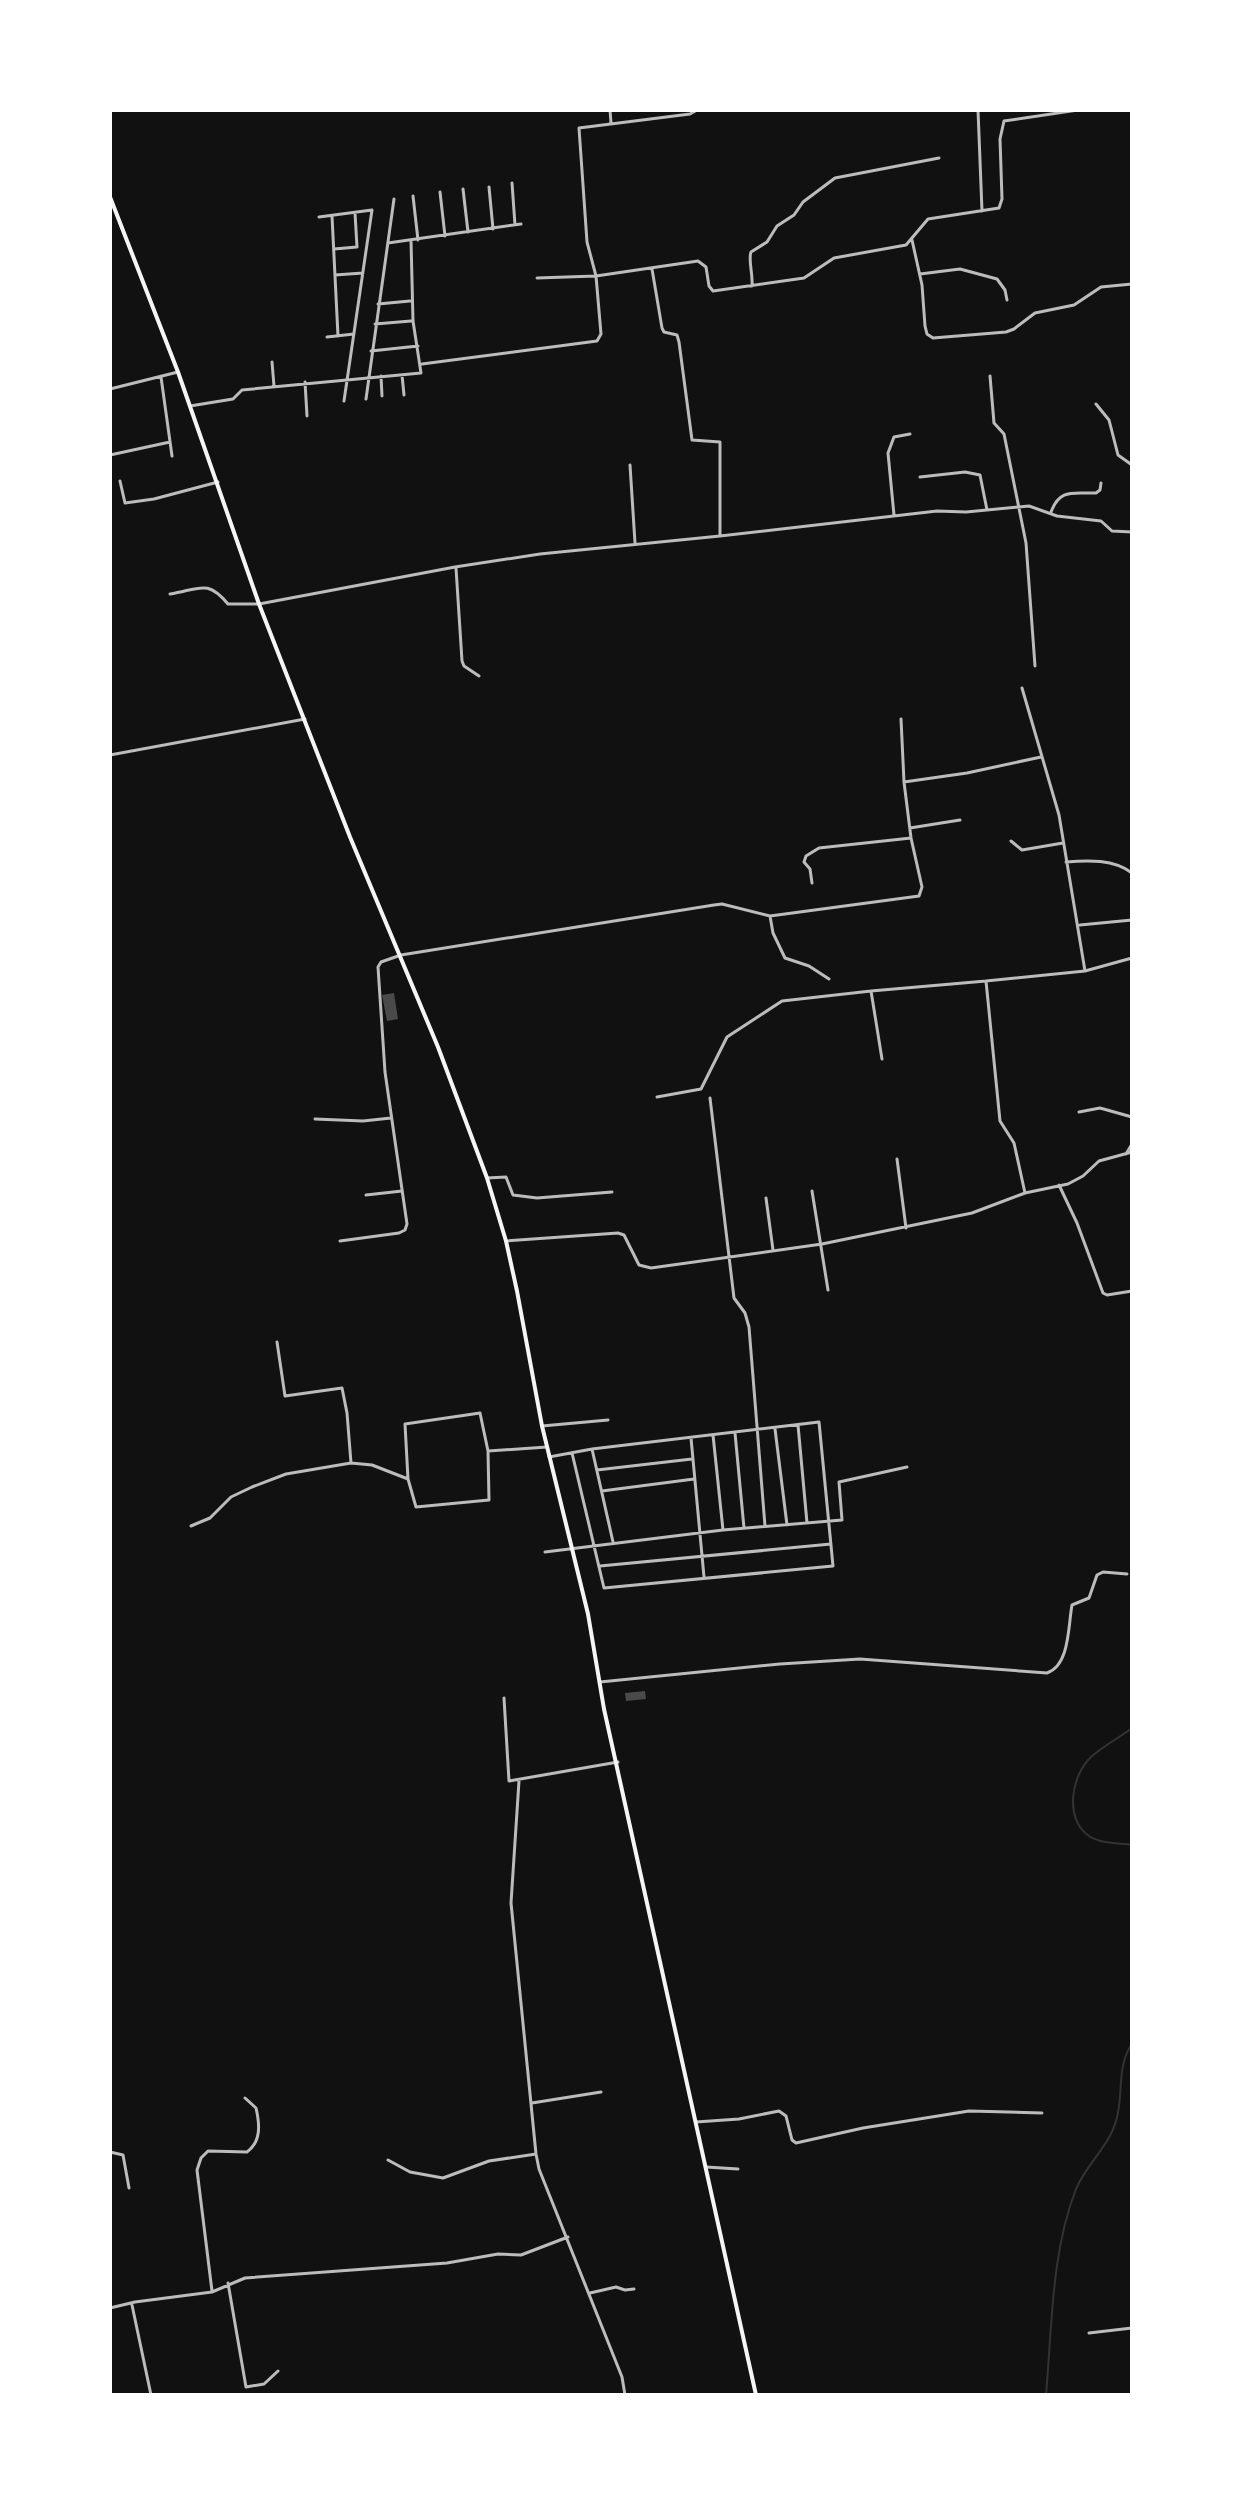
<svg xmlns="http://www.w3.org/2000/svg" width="1242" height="2505" viewBox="0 0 1242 2505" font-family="Poppins,sans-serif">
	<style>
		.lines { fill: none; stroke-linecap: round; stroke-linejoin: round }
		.stream { stroke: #333; stroke-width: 2 }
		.building { fill: #4a4a4a }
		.minor { stroke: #bcbcbc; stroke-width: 3 }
		.secondary { stroke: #f5f5f5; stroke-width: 4 }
	</style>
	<rect width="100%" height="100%" fill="#111"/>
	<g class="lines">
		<!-- stream -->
		<path class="stream" d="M1132,1728C1119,1738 1103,1746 1091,1757C1071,1776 1064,1819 1089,1836C1101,1844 1118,1843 1132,1845
			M1046,2395C1052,2328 1051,2253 1076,2189C1086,2165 1109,2146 1116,2121C1124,2096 1116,2066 1132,2044"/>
	</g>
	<!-- building -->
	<path class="building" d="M394,993L398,1019L387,1021L382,995Z
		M645,1691L646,1699L626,1701L625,1693Z"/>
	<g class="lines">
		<!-- minor -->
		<path class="minor" d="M610,110L611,123
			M978,110L982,211
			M512,183L515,225
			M489,187L493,229
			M463,189L468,232
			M440,192L445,236
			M413,196L418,240
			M332,216L338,336
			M319,217L372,210L344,401
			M912,240L922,285L925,326L927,334L933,338L1006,332L1014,329L1035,313L1074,305L1101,287L1132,284
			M388,243L521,224
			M334,249L357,247L355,213
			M652,269L662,328L664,332L677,335L679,342L692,440L720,442V536
			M920,274L960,269L997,279L1005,290L1007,300
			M335,275L363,273
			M537,278L596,276L698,261L706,267L709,286L713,291L804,278L834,258L906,245L928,219L999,208L1002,199L1000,139L1004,121L1078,110
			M752,286C753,274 748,259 751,252L767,242L777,226L794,215L803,202L835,178L939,158
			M378,304L410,301
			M375,324L411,321
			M327,337L354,334
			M371,351L418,346
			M272,362L274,386
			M422,364L597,341L601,334L596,276L587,242L579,128L690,114L697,110
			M402,375L404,395
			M381,376L382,396
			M990,376L994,423L1004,434L1026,543L1035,666
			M161,377L172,456
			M305,382L307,416
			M110,389L178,372
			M366,399L394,199
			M1096,404L1109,420L1118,455L1132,465
			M190,406L233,399L242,390L421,373L413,321L411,240
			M110,455L170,442
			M630,465L635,543
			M920,477L965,472L980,475L987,510
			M120,481L125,503L154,499L218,482
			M1051,512C1060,488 1073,494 1096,493L1100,490L1101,483
			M894,515L888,453L894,437L910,434
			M456,568L462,661L464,666L479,676
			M170,594C200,589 207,579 228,604H259L455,567L540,554L720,536L937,511L966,512L1029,506L1057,516L1101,521L1112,531L1132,532
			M1022,688L1059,815L1085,971
			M901,719L904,782
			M110,755L305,719
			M910,828L960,820
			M1011,841L1022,850L1063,843
			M1066,862C1088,860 1114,859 1132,873
			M812,883L810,869L804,862L806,856L819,848L911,838
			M770,916L773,933L785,958L809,966L829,979
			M1080,925L1132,920
			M986,981L1085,971L1132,958
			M882,1059L871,991L986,981L1000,1121L1014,1143L1025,1193
			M657,1097L701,1089L727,1037L782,1001L871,991
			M710,1098L734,1298L745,1313L749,1327L765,1526
			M1079,1112L1100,1108L1132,1117
			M315,1119L363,1121L391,1118
			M1126,1154L1132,1144
			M897,1159L906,1228
			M487,1178L506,1177L513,1195L537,1198L612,1192
			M1059,1185L1077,1223L1103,1293L1107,1295L1132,1291
			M812,1191L828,1290
			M366,1195L402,1191
			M766,1198L773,1250
			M340,1241L399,1233L405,1230L407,1224L385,1072L378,967L381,962L401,955L714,905L722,904L770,916L919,896L922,887L911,838L904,782L967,773L1041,757
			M506,1241L618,1233L624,1235L639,1265L651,1268L822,1244L972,1213L1025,1193L1068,1184L1083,1176L1099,1161L1132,1152
			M277,1342L285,1396L342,1388L347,1413L351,1463L372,1465L408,1479
			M480,1413L488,1451L489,1500L416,1507L408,1479L405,1424Z
			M798,1425L807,1523
			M542,1426L608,1420
			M775,1429L787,1525
			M735,1433L744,1528
			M713,1435L723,1530
			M691,1438L704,1577
			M592,1449L613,1542
			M488,1451L547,1447
			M549,1457L592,1449L819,1422L833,1566L604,1588L572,1453
			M597,1470L692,1459
			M602,1491L694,1479
			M191,1526L210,1518L231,1497L252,1487L286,1474L351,1463
			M545,1552L723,1530L842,1520L839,1482L907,1467
			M600,1566L831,1544
			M600,1682L780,1664L860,1659L1047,1673C1070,1665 1068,1626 1072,1605L1089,1598L1097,1575L1103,1572L1127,1574
			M504,1698L509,1781L618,1762
			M519,1781L511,1903L536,2154L539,2169L622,2377L625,2395
			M532,2103L601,2092
			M696,2122L739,2119L779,2111L786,2116L792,2140L796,2143L863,2128L969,2111L1042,2113
			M110,2152L123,2155L129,2188
			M388,2160L410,2172L443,2178L489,2161L536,2154
			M706,2167L738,2169
			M228,2283L246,2387L264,2384L278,2371
			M212,2291L197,2170L201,2158L208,2151L247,2152C261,2142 260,2125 256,2108L245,2098
			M590,2293L616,2287L625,2290L634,2289
			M132,2305L151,2395
			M110,2308L135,2302L212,2292L245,2278L447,2263L498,2254L521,2255L568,2237
			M1089,2333L1132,2328"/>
		<!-- secondary -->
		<path class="secondary" d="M110,197L178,372L259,604L350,837L438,1047L487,1178L506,1241L517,1291L542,1426L588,1614L604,1709L756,2395"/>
	</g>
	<!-- border -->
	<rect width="1242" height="2505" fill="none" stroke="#ffffff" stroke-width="224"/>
</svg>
